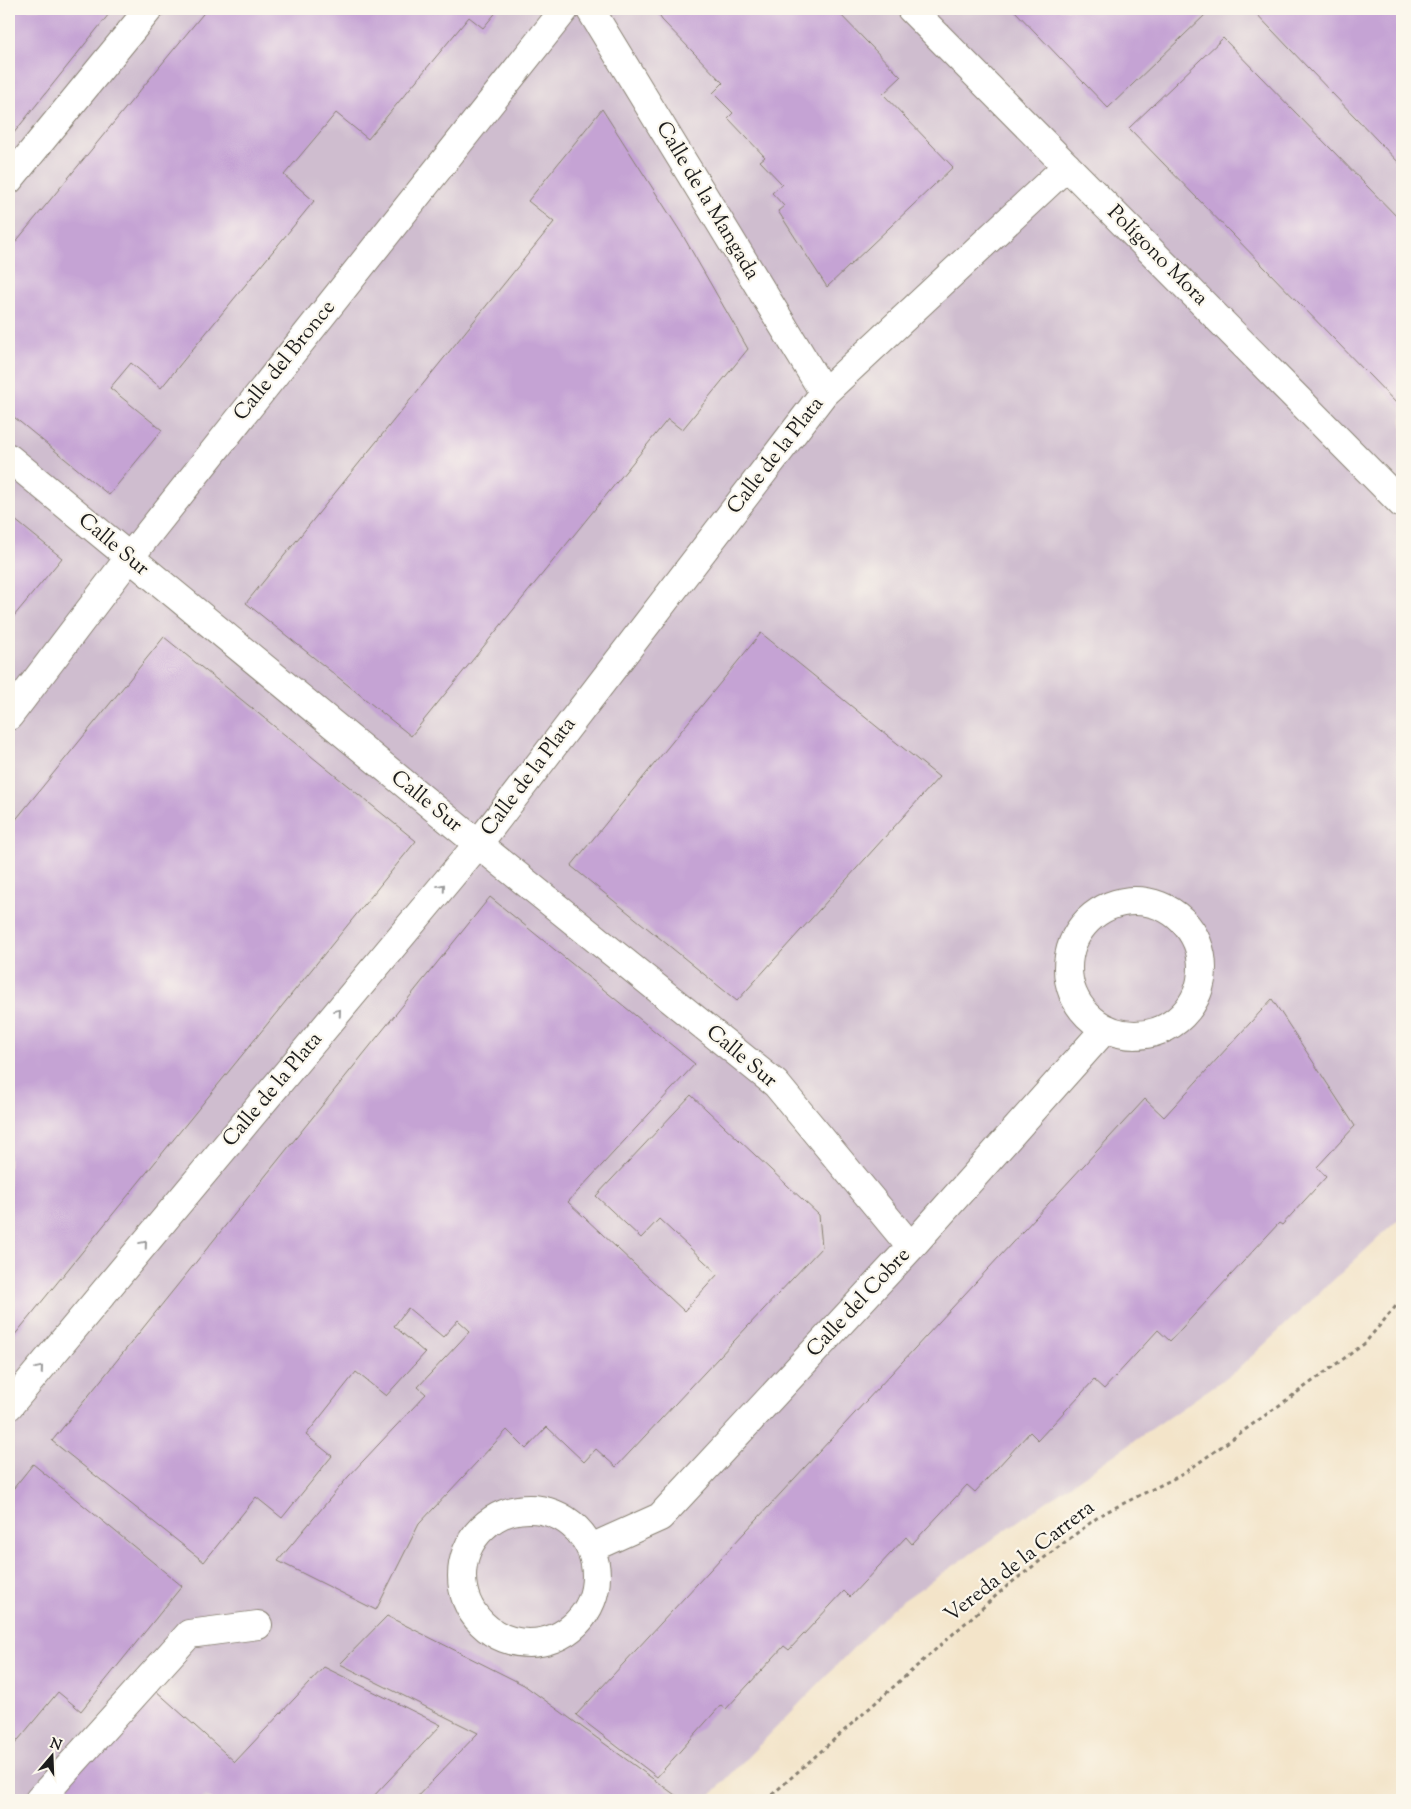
<svg xmlns="http://www.w3.org/2000/svg" width="1411" height="1809" viewBox="0 0 1411 1809" font-family="'Sorts Mill Goudy',serif">
	<style>
		.industrial { fill: #cfbdcf }
		.building { fill: #c5a3d4 }
		.lines { fill: none; stroke-linecap: round; stroke-linejoin: round }
		.minor-casing { stroke: #888072; stroke-width: 30 }
		.path { stroke: #888072; stroke-width: 3; stroke-dasharray: 4 4; stroke-linecap: butt }
		.minor { stroke: #fff; stroke-width: 28 }
		.oneway { stroke: #999 }
		.labels { text-anchor: middle; dominant-baseline: central; stroke-width: 4.5; stroke-linejoin: round; paint-order: stroke }
		.street-label { font-size: 21px; fill: #1c1c1c; stroke: #fbf7ec }
	</style>
	<rect width="100%" height="100%" fill="#fbf7ec"/>
	<filter id="ink" filterUnits="userSpaceOnUse"><feTurbulence type="fractalNoise" baseFrequency=".02" numOctaves="2"/><feDisplacementMap in="SourceGraphic" scale="10" xChannelSelector="R" yChannelSelector="G"/><feConvolveMatrix kernelMatrix="1 2 1 2 8 2 1 2 1" color-interpolation-filters="sRGB"/></filter>
	<filter id="wash" filterUnits="userSpaceOnUse"><feTurbulence type="fractalNoise" baseFrequency=".0096" numOctaves="4" result="noise"/><feDisplacementMap in="SourceGraphic" scale="20" xChannelSelector="R" yChannelSelector="G"/><feGaussianBlur stdDeviation="1.12" result="paint"/><feColorMatrix in="noise" values="0 0 0 0 0 0 0 0 0 0 0 0 0 0 0 0 0 1.4 0 .05"/><feComposite in="paint" operator="in"/></filter>
	<g filter="url(#wash)">
		<rect width="100%" height="100%" fill="#f3e4c9"/>
		<!-- industrial -->
		<path class="industrial" d="M9,9H1402V1216L1237,1370L891,1609L706,1800H9Z"/>
		<g id="blocks">
			<!-- building -->
			<path class="building" d="M9,9H113L9,139Z
				M207,9H499L483,28L469,17L368,139L336,113L284,175L314,201L161,388L131,363L110,388L162,430L109,495L9,413V250Z
				M655,9H835L901,77L883,94L953,167L827,287L778,211L784,206L772,193L782,184L760,161L765,157L728,118L733,113L713,93L723,83L662,20Z
				M1013,9H1201L1206,14L1108,108Z
				M1252,9H1402V166L1309,69Z
				M1223,38L1402,222V409L1129,128Z
				M602,109L682,234L748,349L682,430L668,419L411,736L246,603L554,222L528,201Z
				M9,515L62,558L9,622Z
				M761,633L939,777L737,1001L571,866Z
				M164,637L416,841L9,1342V828Z
				M490,897L695,1064L568,1202L684,1311L718,1274L659,1219L641,1238L596,1196L691,1095L819,1215L822,1247L616,1467L596,1449L584,1462L547,1427L526,1449L507,1430L419,1524L376,1610L278,1561L348,1477L426,1394L418,1387L470,1331L458,1320L443,1337L408,1308L394,1326L425,1353L386,1396L356,1372L306,1435L332,1456L282,1518L256,1497L204,1562L52,1441Z
				M1272,999L1355,1126L1317,1167L1326,1177L1282,1225L1279,1223L1170,1341L1158,1330L1104,1389L1094,1380L1038,1440L1030,1432L975,1492L967,1485L912,1544L906,1537L850,1597L844,1591L789,1650L784,1646L726,1709L721,1705L657,1777L576,1715L1145,1099L1164,1117Z
				M33,1464L182,1586L81,1711L58,1692L9,1751V1494Z
				M387,1616L524,1685L682,1800H414L478,1733L340,1664Z
				M324,1667L441,1725L370,1800H213L204,1796L200,1800H51L154,1689L235,1762Z"/>
		</g>
	</g>
	<g filter="url(#ink)">
		<use href="#blocks" fill-opacity="0" stroke="#888072" stroke-width="1"/>
		<g class="lines">
			<!-- minor casing -->
			<g class="minor-casing">
				<path id="minor" d="M590,9L824,393
					M911,9L1402,504
					M9,180L149,9
					M9,458L478,844L776,1084L911,1247
					M9,716L129,558L565,9
					M1068 968a67 67 0 1 1 134 0a67 67 0 1 1-134 0Z
					M9,1406L478,844L824,393L1067,166
					M462 1576a67 67 0 1 1 134 0a67 67 0 1 1-134 0Z
					M591,1548L660,1517L911,1247L1105,1029
					M39,1800L189,1634L258,1625"/>
			</g>
			<!-- path -->
			<path class="path" d="M766,1800L1007,1586L1102,1514L1183,1474L1288,1399L1364,1344L1402,1299"/>
			<!-- minor -->
			<use href="#minor" class="minor"/>
		</g>
		<!-- one-way arrows -->
		<defs><path id="oneway-chevron" d="M-2-3.5L2.5 0L-2 3.5" fill="none" stroke-width="1.6" stroke-linecap="round" stroke-linejoin="round" transform="scale(1.25)"/></defs>
		<g class="oneway">
			<use href="#oneway-chevron" transform="translate(442 887) rotate(-50)"/>
			<use href="#oneway-chevron" transform="translate(338 1012) rotate(-50)"/>
			<use href="#oneway-chevron" transform="translate(144 1244) rotate(-50)"/>
			<use href="#oneway-chevron" transform="translate(40 1369) rotate(-50)"/>
		</g>
	</g>
	<g class="labels">
		<!-- street labels -->
		<g class="street-label">
			<text transform="translate(707 201) rotate(59)">Calle de la Mangada</text>
			<text transform="translate(1157 256) rotate(45)">Polígono Mora</text>
			<text transform="translate(285 361) rotate(-51)">Calle del Bronce</text>
			<text transform="translate(776 456) rotate(-52)">Calle de la Plata</text>
			<text transform="translate(113 545) rotate(40)">Calle Sur</text>
			<text transform="translate(529 777) rotate(-53)">Calle de la Plata</text>
			<text transform="translate(426 802) rotate(39)">Calle Sur</text>
			<text transform="translate(741 1057) rotate(40)">Calle Sur</text>
			<text transform="translate(273 1090) rotate(-50)">Calle de la Plata</text>
			<text transform="translate(859 1303) rotate(-47)">Calle del Cobre</text>
			<text transform="translate(1020 1562) rotate(-38)">Vereda de la Carrera</text>
		</g>
	</g>
	<!-- margin -->
	<rect width="1411" height="1809" fill="none" stroke="#fbf7ec" stroke-width="30"/>
	<!-- north arrow -->
	<g transform="translate(52 1756) rotate(19)" stroke="#fbf7ec" stroke-width="4" paint-order="stroke">
	<path d="M0-4L9 19L0 12L-9 19Z" fill="#1c1c1c"/>
	<text y="-8" font-size="14" font-weight="bold" text-anchor="middle" fill="#1c1c1c">N</text>
	</g>
</svg>
